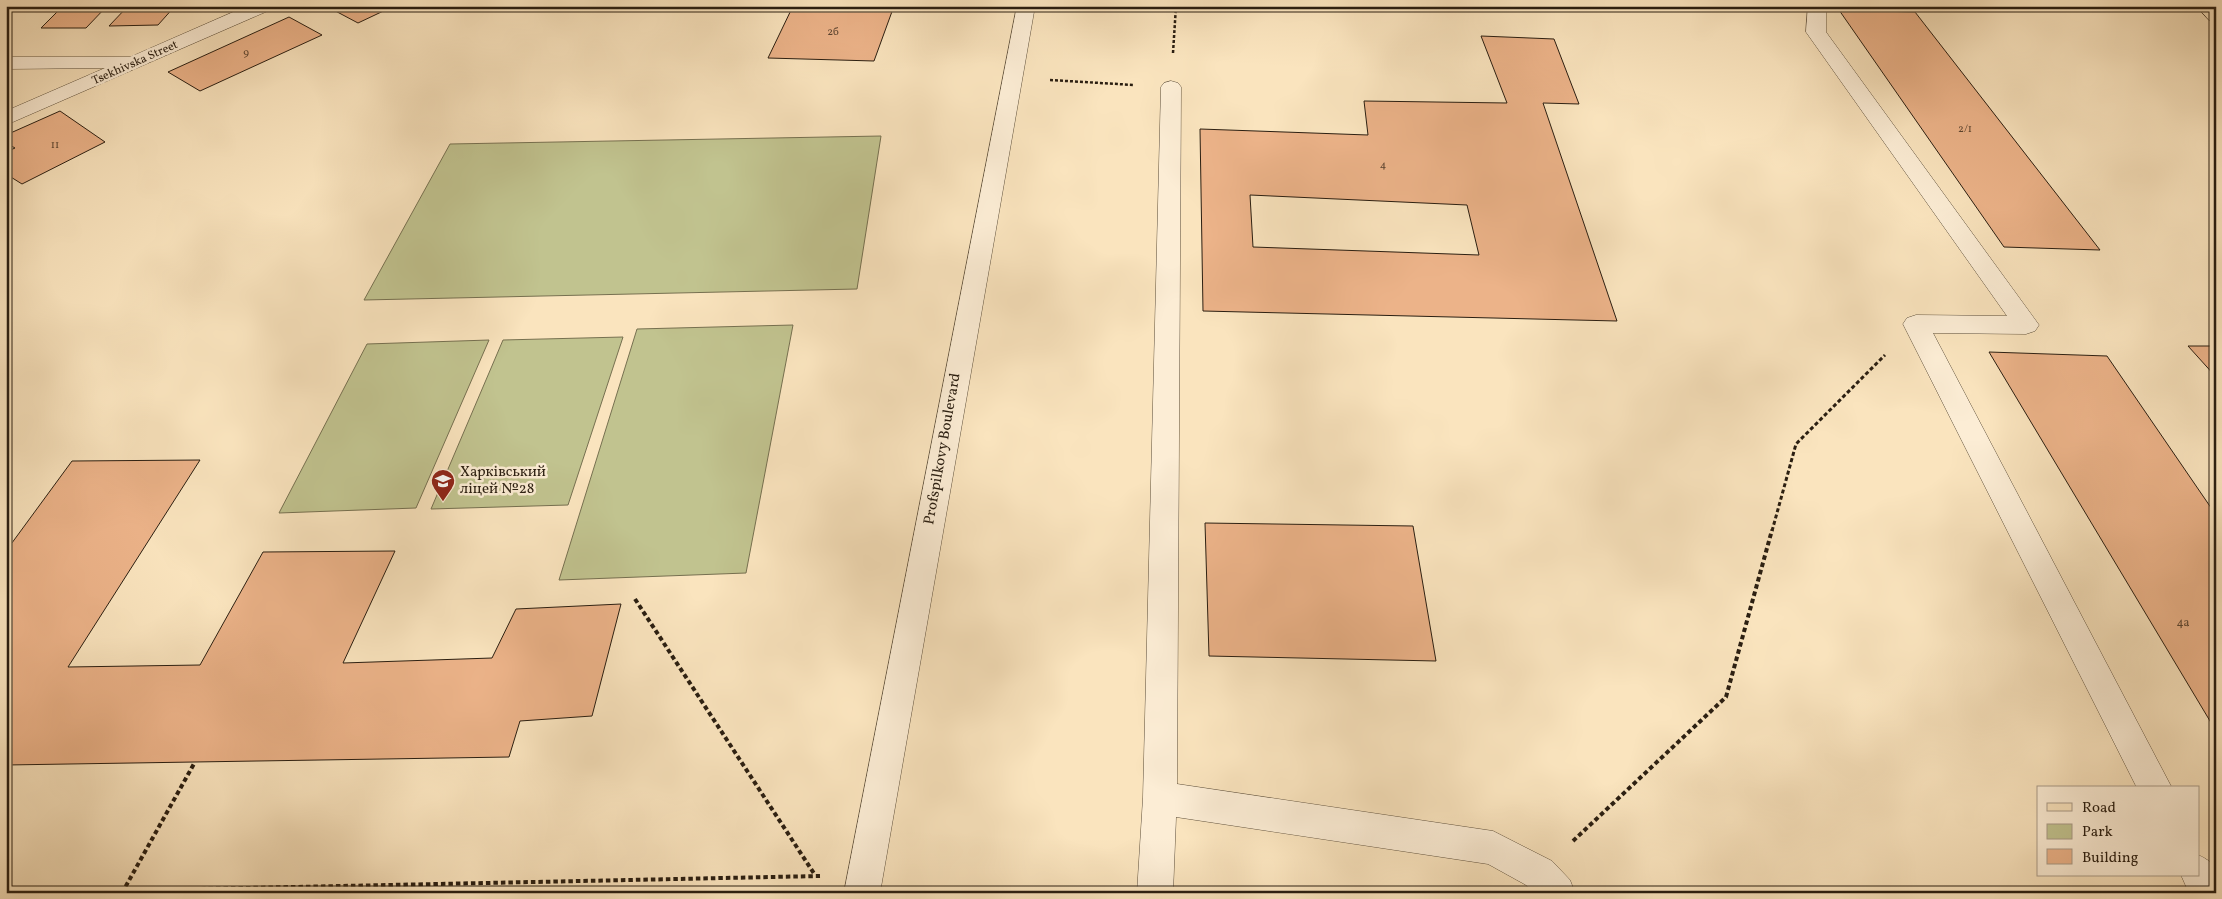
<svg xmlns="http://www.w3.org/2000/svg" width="2222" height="899" viewBox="0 0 2222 899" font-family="Vollkorn,serif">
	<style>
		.green { fill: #c1c38f; stroke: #767050 }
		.building { fill: #ecb389; stroke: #2a1e11; fill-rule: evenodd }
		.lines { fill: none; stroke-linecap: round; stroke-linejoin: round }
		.service-casing { stroke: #5e503c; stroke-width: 1 }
		.minor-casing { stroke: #5e503c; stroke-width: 1 }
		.primary-casing { stroke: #2a1e11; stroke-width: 1 }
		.path-far2 { stroke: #2a1e11; stroke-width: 2.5; stroke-dasharray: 3 2; stroke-linecap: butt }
		.path-far1 { stroke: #2a1e11; stroke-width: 3; stroke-dasharray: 4 2.5; stroke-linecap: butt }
		.path { stroke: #2a1e11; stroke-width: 4; stroke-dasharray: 4.5 3; stroke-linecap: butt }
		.service { fill: #fcedd5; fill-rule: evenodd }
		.minor { fill: #fcedd5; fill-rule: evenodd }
		.primary { fill: #fae4be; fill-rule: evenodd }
		.labels { text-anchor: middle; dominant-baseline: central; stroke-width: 5; stroke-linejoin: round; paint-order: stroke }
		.far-number-label { font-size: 11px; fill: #5a432f }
		.far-street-label { font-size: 12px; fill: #2a1e11; stroke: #fcedd5 }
		.number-label { font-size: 12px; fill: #5a432f }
		.street-label { font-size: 15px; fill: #2a1e11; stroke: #fcedd5 }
		.poi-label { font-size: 15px; fill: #2a1e11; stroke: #fcedd5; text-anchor: start }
	</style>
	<rect width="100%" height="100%" fill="#fae4be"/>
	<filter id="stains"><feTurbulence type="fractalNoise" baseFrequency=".004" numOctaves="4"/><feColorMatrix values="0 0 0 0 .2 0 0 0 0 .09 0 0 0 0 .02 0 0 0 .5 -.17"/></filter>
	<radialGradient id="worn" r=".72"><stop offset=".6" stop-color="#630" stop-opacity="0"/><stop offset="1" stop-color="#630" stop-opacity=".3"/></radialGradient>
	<!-- green -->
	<path class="green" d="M881,136L857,289L364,300L450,144Z
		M793,325L746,573L559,580L637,329Z
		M623,337L568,505L431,509L503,340Z
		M489,340L416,508L279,513L367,344Z"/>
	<!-- building -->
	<path class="building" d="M63,6H107L86,28H41Z
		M128,6H175L158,25L109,26Z
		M326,6H394L358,23Z
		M793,6H894L874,61L768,58Z
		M1839,10L1915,12L2100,250L2004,247Z
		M289,17L322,35L200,91L168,72Z
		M1481,36L1554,39L1579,104L1543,103L1617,321L1203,311L1200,129L1368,135L1364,101L1507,103ZM1250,195L1467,205L1479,255L1253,247Z
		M60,111L105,142L22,184L6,174V152L15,148L6,143V135Z
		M2188,346H2216V377Z
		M1989,352L2107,356L2216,515V731Z
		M200,460L68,667L200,665L263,552L395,551L343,663L492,658L516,609L621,604L592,716L520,721L509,757L6,765V551L72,461Z
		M1205,523L1413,526L1436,661L1209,656Z"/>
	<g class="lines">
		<!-- service casing -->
		<g class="service-casing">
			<path id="service" d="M1171,81L1178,83L1181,87L1177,784L1493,831L1552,861L1570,880L1575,893H1533L1526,885L1488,864L1176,817L1173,893H1137L1143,798L1161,87L1164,83Z"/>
		</g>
		<!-- minor casing -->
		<g class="minor-casing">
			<path id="minor" d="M247,6H272L270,10L6,125V111L105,68L6,69V57H130Z
				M1017,6H1035L880,893H844Z
				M1808,6H1826V32L2039,325L2035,331L2026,334L1933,333L2172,788H2137L1903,324L1907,318L1916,315L2007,316L1806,32Z
				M2198,855C2219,864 2216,872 2216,893H2189L2181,875H2198Z"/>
		</g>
		<!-- primary casing -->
		<g class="primary-casing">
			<path id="primary" d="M2196,6H2216V22L2209,20Z"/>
		</g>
		<!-- path-far2 -->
		<path class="path-far2" d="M1173,53L1176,6
			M1050,80L1134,85"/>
		<!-- path-far1 -->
		<path class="path-far1" d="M1772,531L1796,444L1885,355"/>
		<!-- path -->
		<path class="path" d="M635,599L815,875
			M1573,841L1726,697L1772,530
			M6,893L820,876
			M122,893L195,762"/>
		<!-- service -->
		<use href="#service" class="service"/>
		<!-- minor -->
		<use href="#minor" class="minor"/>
		<!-- primary -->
		<use href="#primary" class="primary"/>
	</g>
	<!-- icons -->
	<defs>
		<g id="school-pin" transform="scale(1.25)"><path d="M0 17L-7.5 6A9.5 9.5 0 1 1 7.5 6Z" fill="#8f2418" stroke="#fcedd5"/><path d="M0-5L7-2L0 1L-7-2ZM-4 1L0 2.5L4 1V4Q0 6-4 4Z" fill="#fff"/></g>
	</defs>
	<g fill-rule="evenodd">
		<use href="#school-pin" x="443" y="481"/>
	</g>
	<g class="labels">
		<!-- far-number labels -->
		<g class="far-number-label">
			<text x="833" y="32">2б</text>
			<text x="246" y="53">9</text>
			<text x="1965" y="129">2/1</text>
			<text x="55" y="145">11</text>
			<text x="1383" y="165">4</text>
		</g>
		<!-- far-street labels -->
		<g class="far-street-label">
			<text transform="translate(135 63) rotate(-24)">Tsekhivska Street</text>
		</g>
		<!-- number labels -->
		<g class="number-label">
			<text x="2183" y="623">4а</text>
		</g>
		<!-- street labels -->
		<g class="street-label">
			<text transform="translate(943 449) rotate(-80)">Profspilkovy Boulevard</text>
		</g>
		<!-- poi labels -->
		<g class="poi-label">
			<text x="460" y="472">Харківський<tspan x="460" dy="17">ліцей №28</tspan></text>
		</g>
	</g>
	<!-- margin -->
	<rect width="2222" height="899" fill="none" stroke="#fae4be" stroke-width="25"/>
	<rect x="8" y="8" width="2207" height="884" fill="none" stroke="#2a1e11" stroke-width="2.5"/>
	<rect x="12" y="12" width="2197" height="874" fill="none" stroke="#2a1e11"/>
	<!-- legend -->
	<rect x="2037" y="786" width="162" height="90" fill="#fcedd5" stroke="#a89a87"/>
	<rect x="2047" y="803" width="25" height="8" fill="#fae4be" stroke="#a89a87"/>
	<text x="2082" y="812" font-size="15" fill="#2a1e11">Road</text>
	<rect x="2047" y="824" width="25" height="15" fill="#c1c38f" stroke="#a89a87"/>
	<text x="2082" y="836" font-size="15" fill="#2a1e11">Park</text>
	<rect x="2047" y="849" width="25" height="15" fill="#ecb389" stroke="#a89a87"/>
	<text x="2082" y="862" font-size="15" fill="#2a1e11">Building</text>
	<rect width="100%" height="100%" filter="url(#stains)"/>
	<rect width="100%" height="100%" fill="url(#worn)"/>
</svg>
